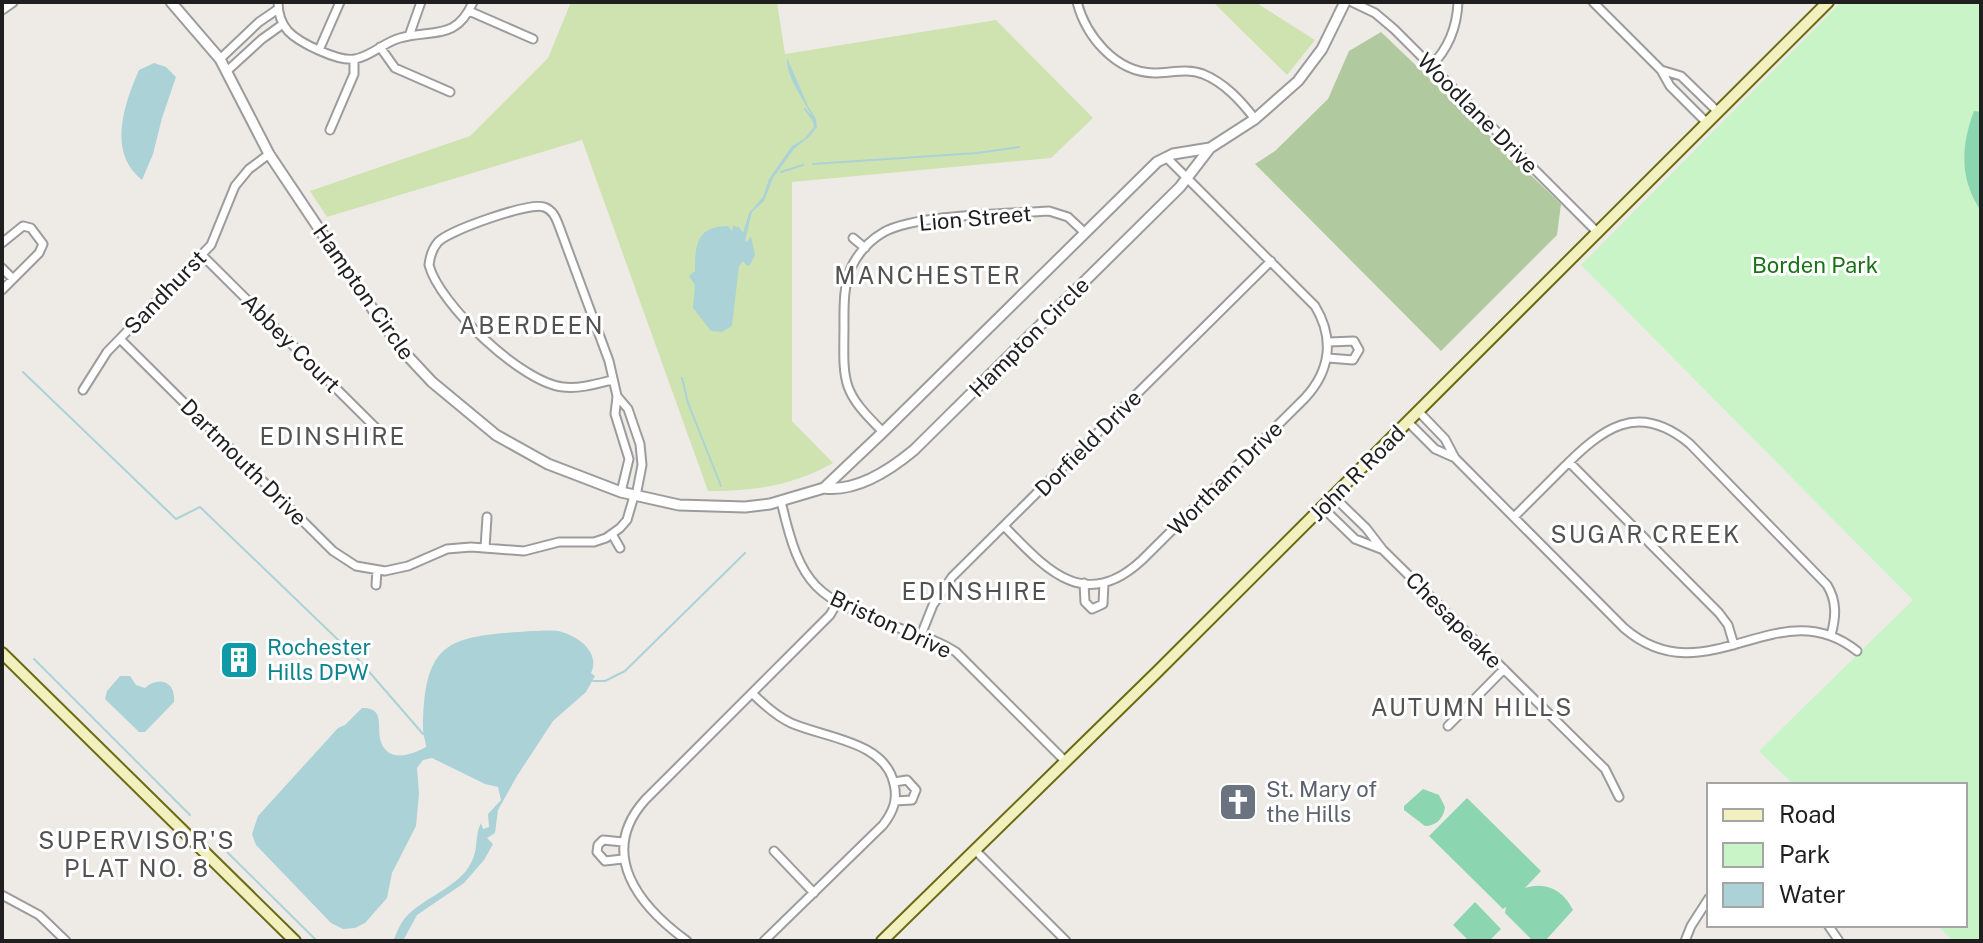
<svg xmlns="http://www.w3.org/2000/svg" width="1983" height="943" viewBox="0 0 1983 943" font-family="'Public Sans',sans-serif">
	<style>
		.grass { fill: #cfe3b1 }
		.forest { fill: #b0c99f }
		.park { fill: #c9f4c8 }
		.pitch { fill: #8cd5b1 }
		.water { fill: #abd2d7 }
		.lines { fill: none; stroke-linecap: round; stroke-linejoin: round }
		.stream { stroke: #abd2d7; stroke-width: 2 }
		.minor-casing { stroke: #9c9c9c; stroke-width: 11 }
		.tertiary-casing { stroke: #9c9c9c; stroke-width: 13 }
		.secondary-casing { stroke: #6b6b11; stroke-width: 14 }
		.minor { stroke: #fff; stroke-width: 7 }
		.tertiary { stroke: #fff; stroke-width: 9 }
		.secondary { stroke: #f3f0c0; stroke-width: 10 }
		.labels { text-anchor: middle; dominant-baseline: central; stroke-width: 6; stroke-linejoin: round; paint-order: stroke }
		.street-label { font-size: 22px; fill: #1f1f1f; stroke: #fff }
		.park-label { font-size: 22px; fill: #1a7217; stroke: #fff }
		.culture-label { font-size: 22px; fill: #0d838f; stroke: #fff; text-anchor: start }
		.worship-label { font-size: 22px; fill: #5b616d; stroke: #fff; text-anchor: start }
		.neighbourhood-label { font-size: 24px; letter-spacing: 2px; fill: #525252; stroke: #fff }
	</style>
	<rect width="100%" height="100%" fill="#eeebe6"/>
	<!-- grass -->
	<path class="grass" d="M571,2H777L785,54L996,20L1093,118L1051,158L792,182V421L833,463C792,486 754,491 708,491L582,140L327,217L310,191L470,136L548,58Z
		M1213,2H1255L1315,40L1287,75Z"/>
	<!-- forest -->
	<path class="forest" d="M1381,32L1561,204L1557,235L1441,351L1255,164L1275,151L1328,99L1349,51Z"/>
	<!-- park -->
	<path class="park" d="M1841,2H1981V941H1953L1937,925H1965V785H1794L1759,751L1913,600L1581,265Z"/>
	<!-- pitch -->
	<path class="pitch" d="M1974,111L1981,112V211C1959,179 1961,146 1974,111Z
		M1423,789L1439,795L1445,807C1444,818 1436,826 1425,826L1404,810V806Z
		M1467,798L1541,871L1525,888C1547,881 1563,890 1573,910L1545,941H1533L1505,913L1506,907L1503,909L1429,836Z
		M1475,902L1501,929L1489,941H1469L1453,925Z"/>
	<!-- water -->
	<path class="water" d="M787,58L808,106L816,119L817,127L810,136L794,149L773,178L764,201L752,212L745,241L747,242L751,236L755,255L750,265L747,266L743,261L739,266L732,326L722,332L711,331L693,308L695,285L689,276L695,271C695,246 696,226 728,226L732,231L733,226L739,227L743,233L749,213L763,197L769,179L792,146L804,139L814,127C812,105 786,84 787,58Z
		M154,63L166,67L176,77L162,118L153,154L142,180C107,153 124,104 139,70Z
		M531,631C539,631 549,630 558,631C577,635 601,652 591,673L595,676L586,692L553,721L517,776L498,810L495,833L487,838L493,844L484,860L464,883L417,915L404,939L393,941C397,933 399,925 405,918C422,899 449,891 466,871C481,851 473,839 481,823L483,829L489,827L488,814L501,800L498,787L485,784L432,758L423,760L417,768L419,794L416,826L392,873L387,898L365,923L355,928L343,929L331,923L256,845L252,834L258,816L338,728L345,725L362,708C386,707 376,728 381,742C388,763 412,755 426,747C426,741 423,736 423,729C424,639 449,637 531,631Z
		M120,676H130L136,685L145,688C158,676 176,681 174,702L145,732H139L105,699L107,691Z"/>
	<g class="lines">
		<!-- stream -->
		<path class="stream" d="M805,109L813,120
			M813,164L977,153L1019,147
			M781,172L803,165
			M23,372L176,519L200,507L358,659L423,734
			M682,378L688,403L721,486
			M34,659L190,815
			M593,681H605L625,671L745,553
			M225,850L317,941"/>
		<!-- minor casing -->
		<g class="minor-casing">
			<path id="minor" d="M278,2C278,12 281,23 288,31C299,43 339,62 355,59C372,56 384,42 400,38C434,29 456,41 473,2
				M1077,2C1086,36 1115,72 1154,73C1171,73 1187,68 1203,74C1225,83 1241,101 1255,119
				M1352,2L1375,13L1394,29L1598,233
				M1593,2L1661,70L1670,86L1707,123
				M469,11L533,39
				M409,36L421,2
				M380,47L395,68L450,92
				M319,50L340,2
				M220,59L259,22L278,9
				M1431,66C1449,48 1457,27 1458,2
				M1661,70L1681,76L1718,112
				M227,71L262,39L283,24
				M330,130L354,74V60
				M853,238L865,248
				M2,243L23,226L31,228L43,244L39,253L2,290
				M203,256L379,431
				M2,268L13,279
				M120,339L333,551L356,566L385,571L408,566L447,549L471,547L524,551L559,542H594L606,538L620,528L627,520L634,496
				M1328,358L1353,360L1359,350L1354,341L1329,342
				M612,380C596,384 579,389 563,387C522,383 439,304 429,265C430,256 432,249 438,242C450,230 529,202 544,207C553,210 556,218 559,226L609,361L617,396L628,409L640,444L642,465L636,496
				M83,390L107,352L211,245L235,186L249,169L269,154
				M617,396L615,414L629,459L621,492
				M1419,412L1445,439L1455,458L1624,628C1706,699 1778,588 1857,651
				M1408,422L1435,449L1453,457
				M883,432C843,392 843,386 844,329C844,309 843,287 851,268C858,253 870,240 884,232C917,214 1008,214 1049,211L1068,217L1084,232
				M1569,462L1719,613L1728,625L1734,645
				M1333,496L1366,528L1383,550L1605,769L1619,797
				M781,501C801,589 816,598 899,628C919,635 938,640 956,652L1066,762
				M1322,507L1355,539L1381,549
				M1514,517C1530,501 1546,485 1562,469C1602,429 1637,400 1690,444L1827,585C1837,601 1836,617 1831,635
				M1004,526C1045,568 1084,614 1142,560L1305,398C1330,371 1335,339 1315,306L1166,157
				M612,534L620,548
				M485,548L487,517
				M1084,583L1085,602L1092,609L1103,604L1104,583
				M376,585L377,571
				M921,635L933,605L952,577L1271,261
				M752,693C764,705 776,716 791,723C825,738 885,741 894,784C898,800 893,812 883,825L764,941
				M1448,726L1504,669
				M894,782L907,780L916,790L912,800L895,801
				M623,842L603,840L598,845L597,852L605,861L623,859
				M975,850L1066,941
				M774,851L814,893
				M2,895L39,915L66,941
				M1828,925L1839,941
				M687,941C639,906 597,854 645,800L830,615L837,603
				M1685,941L1691,926L1709,898"/>
		</g>
		<!-- tertiary casing -->
		<g class="tertiary-casing">
			<path id="tertiary" d="M171,2L220,59L269,154L378,317L403,351L432,382L496,435L548,464L621,492L679,505L745,507L770,504L824,488L883,432L1157,162L1173,154L1210,148
				M2,9L12,2
				M824,488C856,492 890,470 914,450L1180,187L1210,148L1255,119L1298,81L1322,49L1345,2"/>
		</g>
		<!-- secondary casing -->
		<g class="secondary-casing">
			<path id="secondary" d="M2,653L295,941
				M882,941L1157,672L1828,2"/>
		</g>
		<!-- minor -->
		<use href="#minor" class="minor"/>
		<!-- tertiary -->
		<use href="#tertiary" class="tertiary"/>
		<!-- secondary -->
		<use href="#secondary" class="secondary"/>
	</g>
	<!-- icons -->
	<defs>
		<g id="building-square" transform="scale(2)"><rect x="-9" y="-9" width="18" height="18" rx="4" fill="#0f9aa8" stroke="#fff"/><path d="M-4-6H4V6H1V3H-1V6H-4ZM-2.5-4.3h1.7v1.8h-1.7ZM.8-4.3h1.7v1.8H.8ZM-2.5-1h1.7V.8h-1.7ZM.8-1h1.7V.8H.8Z" fill="#fff"/></g>
		<g id="church-square" transform="scale(2)"><rect x="-9" y="-9" width="18" height="18" rx="4" fill="#6b7280" stroke="#fff"/><path d="M-1.2-6h2.4v3.5h3.3v2.4h-3.3V6h-2.4V-.1h-3.3v-2.4h3.3Z" fill="#fff"/></g>
	</defs>
	<g fill-rule="evenodd">
		<use href="#building-square" x="239" y="660"/>
		<use href="#church-square" x="1238" y="802"/>
	</g>
	<g class="labels">
		<!-- street labels -->
		<g class="street-label">
			<text transform="translate(1478 113) rotate(45)">Woodlane Drive</text>
			<text transform="translate(975 218) rotate(-5)">Lion Street</text>
			<text transform="translate(165 292) rotate(-46)">Sandhurst</text>
			<text transform="translate(364 292) rotate(55)">Hampton Circle</text>
			<text transform="translate(1029 337) rotate(-45)">Hampton Circle</text>
			<text transform="translate(291 343) rotate(45)">Abbey Court</text>
			<text transform="translate(1088 443) rotate(-45)">Dorfield Drive</text>
			<text transform="translate(244 462) rotate(45)">Dartmouth Drive</text>
			<text transform="translate(1357 473) rotate(-45)">John R Road</text>
			<text transform="translate(1225 478) rotate(-45)">Wortham Drive</text>
			<text transform="translate(1454 620) rotate(45)">Chesapeake</text>
			<text transform="translate(891 624) rotate(25)">Briston Drive</text>
		</g>
		<!-- park labels -->
		<g class="park-label">
			<text x="1815" y="265">Borden Park</text>
		</g>
		<!-- culture labels -->
		<g class="culture-label">
			<text x="267" y="647">Rochester<tspan x="267" dy="25">Hills DPW</tspan></text>
		</g>
		<!-- worship labels -->
		<g class="worship-label">
			<text x="1266" y="789">St. Mary of<tspan x="1266" dy="25">the Hills</tspan></text>
		</g>
		<!-- neighbourhood labels -->
		<g class="neighbourhood-label">
			<text x="928" y="275">MANCHESTER</text>
			<text x="532" y="325">ABERDEEN</text>
			<text x="333" y="436">EDINSHIRE</text>
			<text x="1646" y="534">SUGAR CREEK</text>
			<text x="975" y="591">EDINSHIRE</text>
			<text x="1472" y="707">AUTUMN HILLS</text>
			<text x="137" y="840">SUPERVISOR'S<tspan x="137" dy="28">PLAT NO. 8</tspan></text>
		</g>
	</g>
	<!-- border -->
	<rect width="1983" height="943" fill="none" stroke="#1f1f1f" stroke-width="8"/>
	<!-- legend -->
	<rect x="1707" y="783" width="260" height="144" fill="#ffffff" stroke="#a5a5a5" stroke-width="2"/>
	<rect x="1723" y="809" width="40" height="12" fill="#f3f0c0" stroke="#a5a5a5" stroke-width="2"/>
	<text x="1779" y="823" font-size="24" fill="#1f1f1f">Road</text>
	<rect x="1723" y="843" width="40" height="24" fill="#c9f4c8" stroke="#a5a5a5" stroke-width="2"/>
	<text x="1779" y="863" font-size="24" fill="#1f1f1f">Park</text>
	<rect x="1723" y="883" width="40" height="24" fill="#abd2d7" stroke="#a5a5a5" stroke-width="2"/>
	<text x="1779" y="903" font-size="24" fill="#1f1f1f">Water</text>
</svg>
